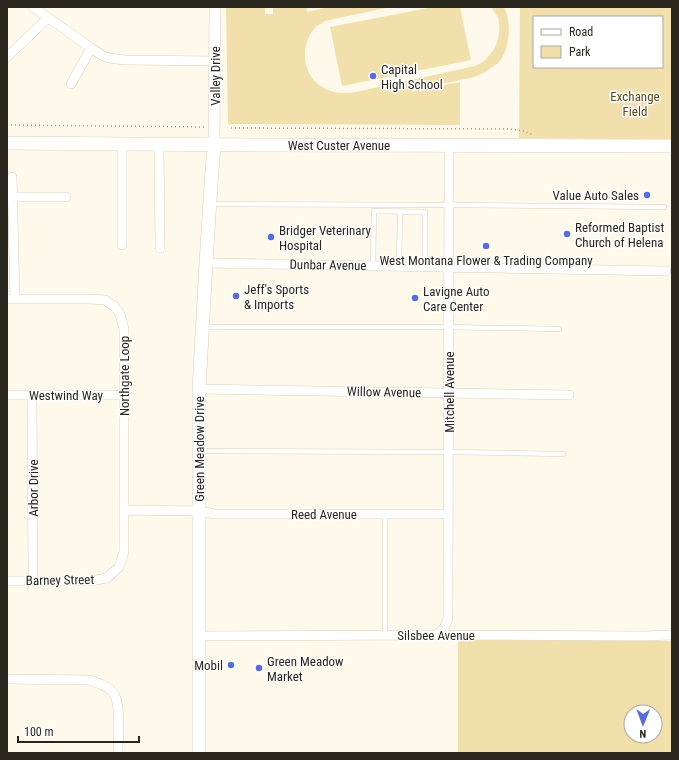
<svg xmlns="http://www.w3.org/2000/svg" width="679" height="760" viewBox="0 0 679 760" font-family="'Roboto Condensed',sans-serif">
	<style>
		.green { fill: #f2e0ac; fill-rule: evenodd }
		.lines { fill: none; stroke-linecap: round; stroke-linejoin: round }
		.service-casing { stroke: #d7d0b9; stroke-width: 5.5 }
		.minor-casing { stroke: #d7d0b9; stroke-width: 10 }
		.tertiary-casing { stroke: #d7d0b9; stroke-width: 12 }
		.secondary-casing { stroke: #d7d0b9; stroke-width: 14 }
		.path { stroke: #a19c91; stroke-width: 1.5; stroke-dasharray: 1 3; stroke-linecap: butt }
		.service { stroke: #fff; stroke-width: 4.5 }
		.minor { stroke: #fff; stroke-width: 9 }
		.tertiary { stroke: #fff; stroke-width: 11 }
		.secondary { stroke: #fff; stroke-width: 13 }
		.poi-dot { fill: #576ce2; stroke: #fff; stroke-width: 1.5 }
		.labels { text-anchor: middle; dominant-baseline: central; stroke-width: 3; stroke-linejoin: round; paint-order: stroke }
		.poi-label { font-size: 13px; fill: #29261d; stroke: #fff; text-anchor: start }
		.street-label { font-size: 13px; fill: #29261d; stroke: #fff }
		.park-label { font-size: 13px; fill: #5c4c17; stroke: #fff }
	</style>
	<rect width="100%" height="100%" fill="#fef9eb"/>
	<!-- green -->
	<path class="green" d="M226,7H265V14H273V7H307V12L329,7H390L325,21C323,23 320,24 317,26C302,40 301,65 314,80C316,82 318,85 321,86C330,93 340,93 351,93L475,66C479,64 483,62 486,59C497,49 502,32 498,18C496,14 493,10 491,7H504C512,21 510,51 498,63C491,69 482,74 474,77L401,93L460,82V125L228,124Z
		M433,7H460L471,60L342,86L330,27Z
		M520,7H672V140L519,138ZM534,17H662V67H534Z
		M458,640L672,641V753H458ZM631,712H655V736H631Z"/>
	<g class="lines">
		<!-- service casing -->
		<g class="service-casing">
			<path id="service" d="M211,204L449,205L664,207
				M373,266L374,211L425,212V267
				M399,267L400,212
				M204,327H445L559,329
				M201,451L449,452L563,454
				M385,514V635"/>
		</g>
		<!-- minor casing -->
		<g class="minor-casing">
			<path id="minor" d="M33,7L91,48L103,56L109,58L125,60L215,61
				M7,57L48,18
				M71,84L91,48
				M159,144L160,248
				M12,177L15,299
				M12,197H66
				M122,245V144
				M206,263L666,271
				M7,299H90L105,300L114,306L120,314L124,329V510
				M199,389L569,395
				M7,395H125
				M32,395L33,581
				M7,581H91L107,578L119,567L124,552V510L199,511L215,514H448
				M437,635L444,628L448,619L449,146
				M199,636L437,635L644,636L672,635
				M7,679L89,680C98,683 111,687 115,696C121,709 118,739 118,753"/>
		</g>
		<!-- tertiary casing -->
		<g class="tertiary-casing">
			<path id="tertiary" d="M214,145L215,7"/>
		</g>
		<!-- secondary casing -->
		<g class="secondary-casing">
			<path id="secondary" d="M7,143L260,145L672,146
				M199,753V389L206,263L211,184L214,145"/>
		</g>
		<!-- path -->
		<path class="path" d="M7,125L204,127
			M231,128L510,129L523,131L534,135"/>
		<!-- service -->
		<use href="#service" class="service"/>
		<!-- minor -->
		<use href="#minor" class="minor"/>
		<!-- tertiary -->
		<use href="#tertiary" class="tertiary"/>
		<!-- secondary -->
		<use href="#secondary" class="secondary"/>
	</g>
	<!-- markers -->
	<g class="poi-dot">
		<circle cx="373" cy="76" r="4"/>
		<circle cx="647" cy="195" r="4"/>
		<circle cx="567" cy="234" r="4"/>
		<circle cx="271" cy="237" r="4"/>
		<circle cx="486" cy="246" r="4"/>
		<circle cx="236" cy="296" r="4"/>
		<circle cx="415" cy="298" r="4"/>
		<circle cx="231" cy="665" r="4"/>
		<circle cx="259" cy="668" r="4"/>
	</g>
	<g class="labels">
		<!-- poi labels -->
		<g class="poi-label">
			<text x="381" y="69">Capital<tspan x="381" dy="15">High School</tspan></text>
			<text x="639" y="195" text-anchor="end">Value Auto Sales</text>
			<text x="575" y="227">Reformed Baptist<tspan x="575" dy="15">Church of Helena</tspan></text>
			<text x="279" y="230">Bridger Veterinary<tspan x="279" dy="15">Hospital</tspan></text>
			<text x="486" y="260" text-anchor="middle">West Montana Flower &amp; Trading Company</text>
			<text x="244" y="289">Jeff's Sports<tspan x="244" dy="15">&amp; Imports</tspan></text>
			<text x="423" y="291">Lavigne Auto<tspan x="423" dy="15">Care Center</tspan></text>
			<text x="267" y="661">Green Meadow<tspan x="267" dy="15">Market</tspan></text>
			<text x="223" y="665" text-anchor="end">Mobil</text>
		</g>
		<!-- street labels -->
		<g class="street-label">
			<text transform="translate(215 76) rotate(-90)">Valley Drive</text>
			<text x="339" y="145">West Custer Avenue</text>
			<text transform="translate(328 265) rotate(1)">Dunbar Avenue</text>
			<text transform="translate(124 376) rotate(-90)">Northgate Loop</text>
			<text transform="translate(384 392) rotate(1)">Willow Avenue</text>
			<text transform="translate(449 392) rotate(-90)">Mitchell Avenue</text>
			<text x="66" y="395">Westwind Way</text>
			<text transform="translate(199 449) rotate(-90)">Green Meadow Drive</text>
			<text transform="translate(33 488) rotate(-90)">Arbor Drive</text>
			<text x="324" y="514">Reed Avenue</text>
			<text transform="translate(60 580) rotate(-1)">Barney Street</text>
			<text x="436" y="635">Silsbee Avenue</text>
		</g>
		<!-- park labels -->
		<g class="park-label">
			<text x="635" y="96">Exchange<tspan x="635" dy="15">Field</tspan></text>
		</g>
	</g>
	<!-- border -->
	<rect width="679" height="760" fill="none" stroke="#29261d" stroke-width="16"/>
	<!-- legend -->
	<rect x="533" y="16" width="130" height="52" fill="#ffffff" stroke="#a9a8a5"/>
	<rect x="541" y="29" width="20" height="6" fill="#ffffff" stroke="#a9a8a5"/>
	<text x="569" y="36" font-size="12" fill="#29261d">Road</text>
	<rect x="541" y="46" width="20" height="12" fill="#f2e0ac" stroke="#a9a8a5"/>
	<text x="569" y="56" font-size="12" fill="#29261d">Park</text>
	<!-- north arrow -->
	<g transform="translate(643 724) rotate(181)"><circle r="19" fill="#ffffff" stroke="#a9a8a5"/>
	<path d="M0-3L7 15L0 10L-7 15Z" fill="#576ce2"/>
	<text y="-6" font-size="11" font-weight="bold" text-anchor="middle" fill="#29261d">N</text>
	</g>
	<!-- scale -->
	<path d="M18 736v6h121v-6" fill="none" stroke="#29261d" stroke-width="2"/>
	<text x="24" y="736" font-size="12" fill="#29261d" stroke="#ffffff" stroke-width="3" paint-order="stroke">100 m</text>
</svg>
